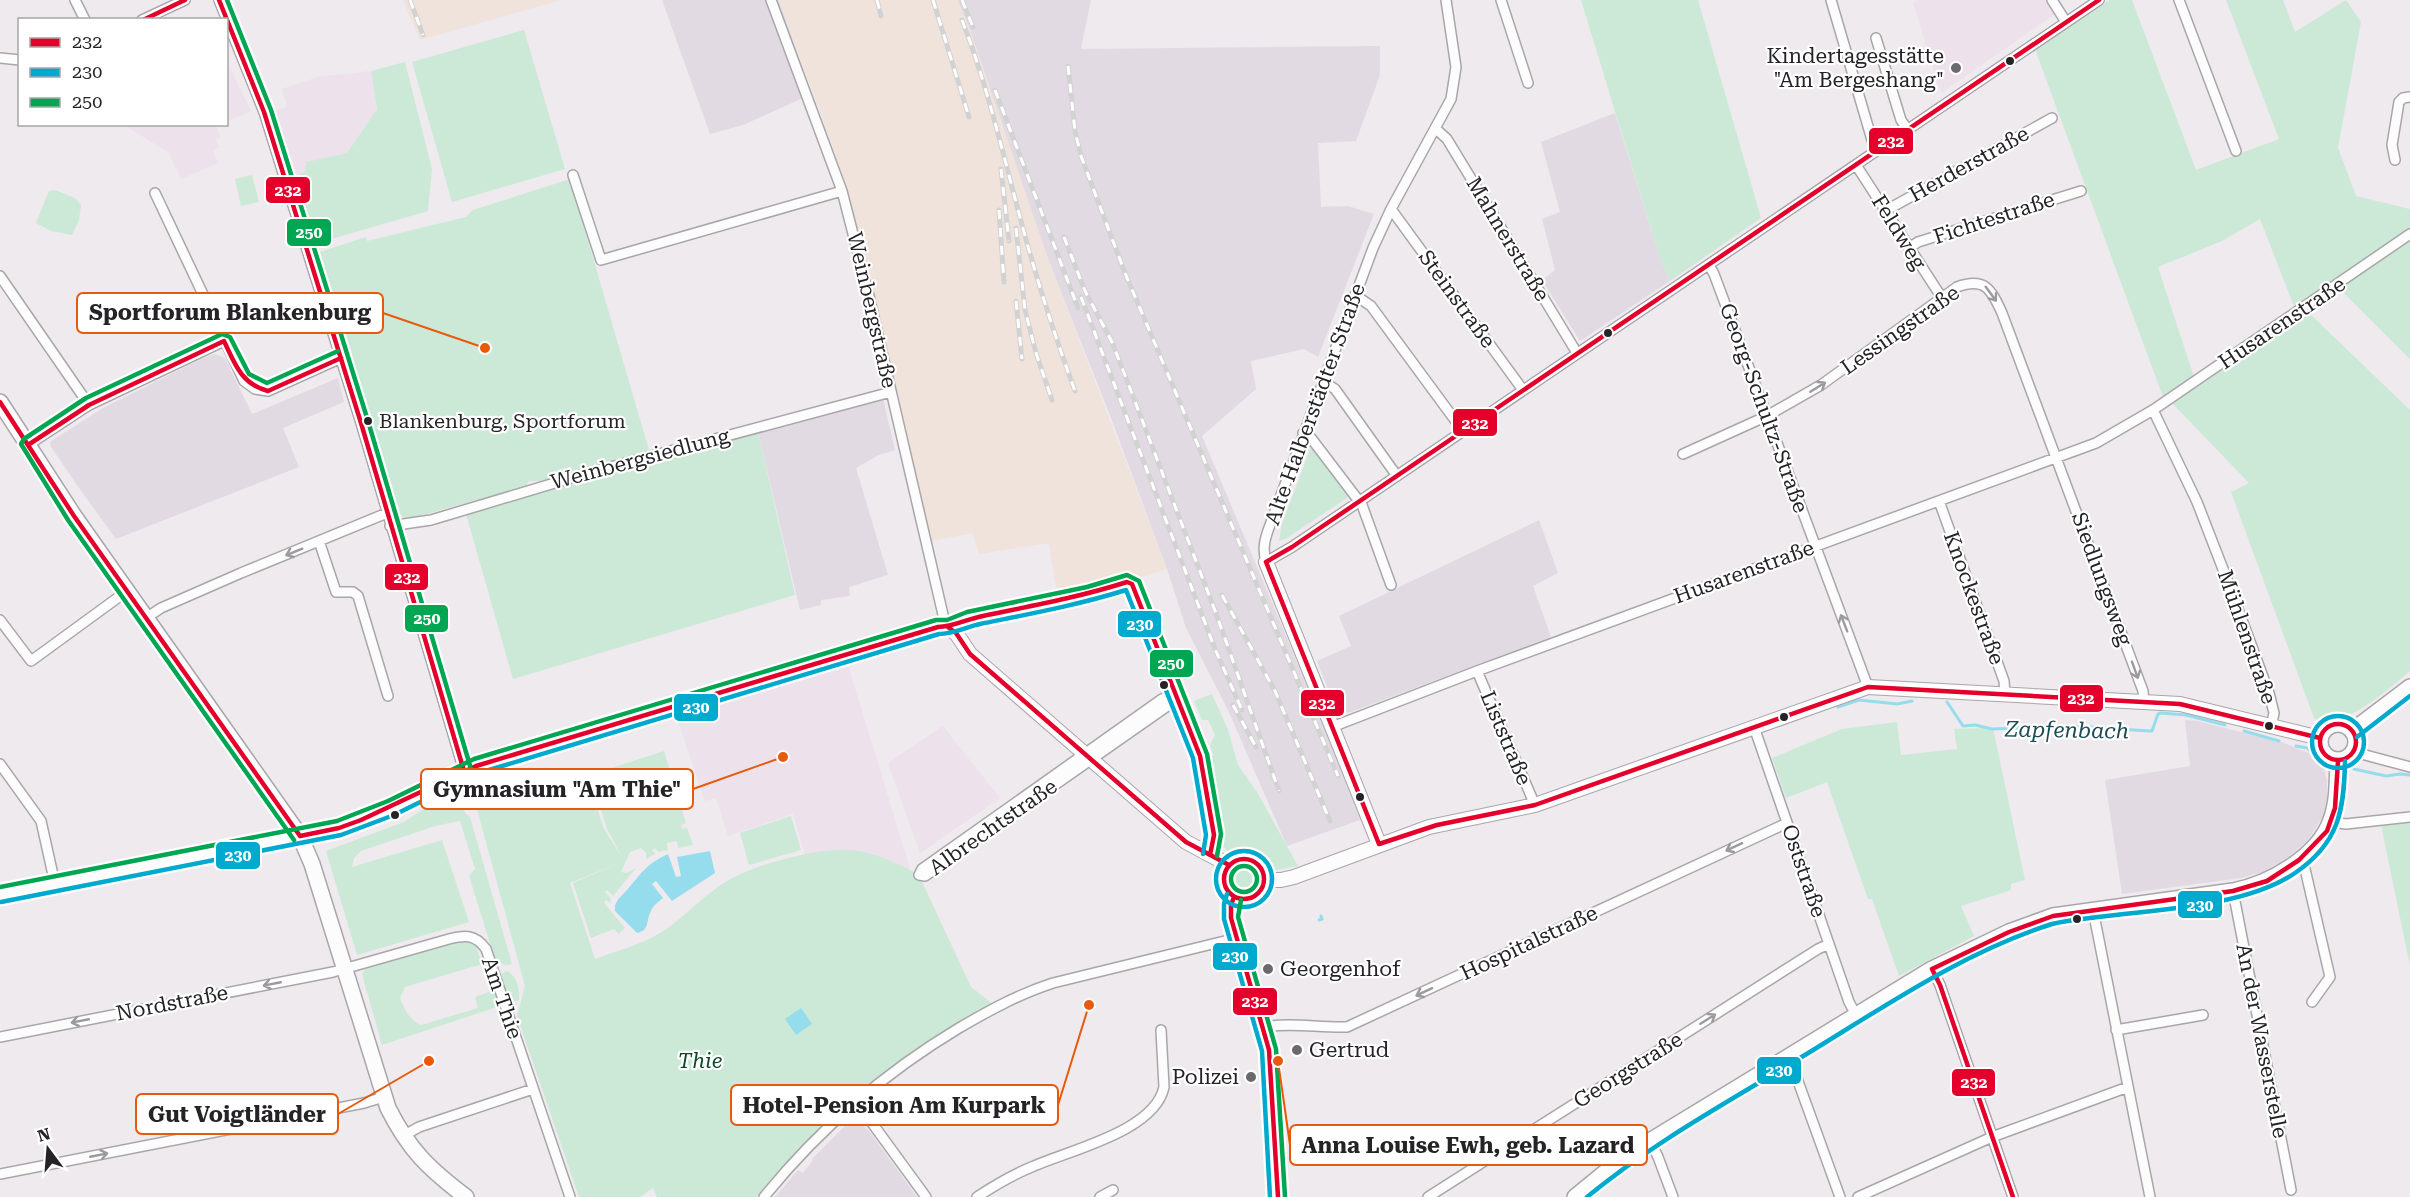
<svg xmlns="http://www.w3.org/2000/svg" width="2410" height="1197" viewBox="0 0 2410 1197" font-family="'Roboto Serif',serif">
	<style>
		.built { fill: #e2dae3 }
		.industrial { fill: #efe3db }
		.education { fill: #ede1ec }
		.green { fill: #cce9d7 }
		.water { fill: #95ddec }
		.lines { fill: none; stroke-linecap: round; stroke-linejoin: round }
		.stream { stroke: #95ddec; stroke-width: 3 }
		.street-casing { stroke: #a9a6aa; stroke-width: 12 }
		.secondary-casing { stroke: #a9a6aa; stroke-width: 16 }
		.primary-casing { stroke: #a9a6aa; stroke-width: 18 }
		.street { stroke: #fcfcfc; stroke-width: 9 }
		.secondary { stroke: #fcfcfc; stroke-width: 14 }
		.primary { stroke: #fcfcfc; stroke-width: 15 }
		.rail-casing { stroke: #d3d2d3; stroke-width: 5 }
		.rail { stroke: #fff; stroke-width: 3; stroke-dasharray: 9; stroke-linecap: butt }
		.bus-1-casing { stroke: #fff; stroke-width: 9 }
		.bus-2-casing { stroke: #fff; stroke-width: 9 }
		.bus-3-casing { stroke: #fff; stroke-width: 9 }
		.bus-1 { stroke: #e4002b; stroke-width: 4.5 }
		.bus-2 { stroke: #00a9ce; stroke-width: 4.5 }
		.bus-3 { stroke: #00a651; stroke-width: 4.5 }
		.oneway { stroke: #9b9a9c }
		.bus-dot { fill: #252326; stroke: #fff; stroke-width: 2 }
		.poi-dot { fill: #6b696c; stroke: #fff; stroke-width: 2 }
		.labels { text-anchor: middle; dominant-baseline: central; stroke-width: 4.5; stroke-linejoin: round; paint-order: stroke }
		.bus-label { font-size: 20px; fill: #252326; stroke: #fff; text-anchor: start }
		.poi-label { font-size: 21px; fill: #252326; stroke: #fff; text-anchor: end }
		.street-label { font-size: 21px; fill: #252326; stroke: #fff }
		.park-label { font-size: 21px; font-style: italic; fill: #104a2c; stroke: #fff }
		.water-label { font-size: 22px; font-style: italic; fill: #1e4c55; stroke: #fff }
		.leader { fill: none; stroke: #e8590c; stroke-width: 2 }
		.callout-dot { fill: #e8590c; stroke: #fff; stroke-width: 2 }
		.callout { fill: #fff; stroke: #e8590c; stroke-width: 2 }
		.callout-label { font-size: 22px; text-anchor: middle; font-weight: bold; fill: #252326 }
		.line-badge { stroke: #fff; stroke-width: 2 }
		.badge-label { font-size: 16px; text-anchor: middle; font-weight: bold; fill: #fff }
	</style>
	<rect width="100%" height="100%" fill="#eeeaee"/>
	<!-- built -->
	<path class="built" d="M662,0H779L812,94L743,125L710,134Z
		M957,0H1091L1081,49L1380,46V75L1356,141L1318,143L1321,207L1348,206L1374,214L1318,357L1304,349L1251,361L1256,389L1202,436L1363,819L1287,846L1228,710L1186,628L1167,569L1111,418L1048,259L969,27Z
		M1615,113L1659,255L1670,281L1580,341L1542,280L1555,270L1542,219L1560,212L1541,142Z
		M215,354L225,358L252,414L338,378L344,402L283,428L299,467L116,539L79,488L51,447L50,442L103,408L203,358Z
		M883,398L895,450L879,455L856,468L888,575L849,587L850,596L821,600V605L800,610L758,432Z
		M1539,520L1558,573L1533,586L1551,637L1348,713L1336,710L1317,661L1351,646L1339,616Z
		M2185,720L2197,721L2284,743L2316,756L2323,767L2327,780V798L2324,815L2308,840L2286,859L2262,872L2241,878L2122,894L2105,780L2190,766Z
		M854,1117L869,1131L917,1197H775L798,1170L803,1173L813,1160L812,1159Z"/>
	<!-- industrial -->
	<path class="industrial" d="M403,0H561L420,40Z
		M779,0H957L969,27L1048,259L1167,569L1135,579L1057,594L1049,543L979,554L972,533L927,542L848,189Z"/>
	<!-- education -->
	<path class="education" d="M1918,0H2046L2055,14L1941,93L1913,3Z
		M226,60L251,111L227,122H226Z
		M371,71L377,109L347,153L307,162L305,173L293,177L274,111L287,107L282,89L318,77Z
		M124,125H221L216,127L221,137L216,139L219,147L213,151L218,163L181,179L168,152Z
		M847,662L881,773L910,869L854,850L805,855L793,814L728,836L716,798L705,801L676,715Z
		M943,726L1000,798L920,853L888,763Z"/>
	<!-- green -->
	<path class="green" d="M1581,0H1698L1761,218L1670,281L1659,255Z
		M2110,0H2132L2196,170L2279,139L2226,0H2283L2295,32L2346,0L2361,22L2338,148L2356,196L2410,209V232L2380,259L2410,240V359L2334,283L2295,309L2260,219L2222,241L2158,267L2194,377L2163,397L2036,52L2037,47Z
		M524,30L565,169L452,202L412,62Z
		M405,62L432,169L428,211L314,244L293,177L305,172L306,162L347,153L377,109L371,71Z
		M252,175L259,202L241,206L235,179Z
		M570,179L649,450L544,481H529L526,486L408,519L395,514L350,354L352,353L348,341L343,342L341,335L346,333L334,292L329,293L317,253L366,237L367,241L466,217L473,210Z
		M55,190L75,198L81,205L79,220L72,235L51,231L36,223L49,191Z
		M2305,312H2308L2410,410V671C2391,687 2373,703 2351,714C2339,719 2333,712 2319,721L2314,718L2231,492L2249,483L2171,402Z
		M758,432L795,595L513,679L466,514Z
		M1312,444L1350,496L1287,538L1279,541L1282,524Z
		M1212,694L1228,730L1238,765L1257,792L1298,866L1275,870L1251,854H1230L1220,843L1218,822L1223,821L1210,760L1213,755L1210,745L1215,735L1208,720H1202L1194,701Z
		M1897,722L1901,755L1957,749L1954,729L1993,728L2025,880L2011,884V890L1961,906L1974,936L1899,976L1872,899H1868L1827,782L1786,798L1772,758L1842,729Z
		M664,751L686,823L681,825L682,829L687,828L693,845L678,848L677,841L667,843L668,850L658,852L655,848L652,850L655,854L646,859V853L641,848L630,852L621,872L627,873L636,868L613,896L607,890L605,892L611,899L610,903L606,900L604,903L625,928L619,934L614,929L591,938L573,883L620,863L570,883L595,959C613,952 633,947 651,938C678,925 698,899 724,883C751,865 819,847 851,850C871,851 902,865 919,875L971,987L993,1004C943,1034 893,1064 849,1102C816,1131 787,1165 756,1197H657L653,1188L640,1197H579L517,1016L525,986L477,809L586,774L604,829L622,857L607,829L590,775Z
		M455,788L459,789L465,813L470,817L512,964C501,968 495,959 492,950L469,876L475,869L460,821L435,826L361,851L354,858L352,867L442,840L469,922L357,955L326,851L404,822Z
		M791,816L801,850L749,865L740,833Z
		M2410,817V966L2380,820Z
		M1232 879a12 12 0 1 1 24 0a12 12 0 1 1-24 0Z
		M464,941H468L476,946L482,964L405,987L400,998C405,1010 409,1020 421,1025L478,1008L475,997L494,990L500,1006L382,1045L362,974L365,969Z
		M507,971C517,976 520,989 519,1000L508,1004L500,978L502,973Z"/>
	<!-- water -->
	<path class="water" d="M710,851L715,873L672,901L656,881L652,884L663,898C659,901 654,905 652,909C645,920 651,930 637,933L615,911C614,901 620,898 626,891C641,874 646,864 668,854L676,877L681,876L677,857Z
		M801,1008L812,1024L796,1035L785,1019Z"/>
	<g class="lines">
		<!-- stream -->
		<path class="stream" d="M1947,702L1963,726L1975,725L1992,729L2074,726L2149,731H2152L2158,714L2161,713L2186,715L2225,725
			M1838,707L1859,700L1897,704L1912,701
			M2244,731L2279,741
			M2296,746L2307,748L2312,752
			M2354,769L2386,776L2400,774L2410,775
			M1319,920L1322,919L1321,916"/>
		<!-- street casing -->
		<g class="street-casing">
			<path id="street" d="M75,0L85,20
				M219,0L264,112L361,423L464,771
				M771,0L842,191L869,296L944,619L948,627C995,610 1044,606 1092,593C1103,590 1121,579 1132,584L1200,756L1214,835L1210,855
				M1446,0L1456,67L1451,99L1391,209L1373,248L1270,525C1265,538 1262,548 1266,562L1292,547L2099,0
				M1501,0L1528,83
				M1831,0L1872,140L1878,150
				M2052,0L2066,22
				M2179,0L2236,151
				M142,20L185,0
				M1876,38L1901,120L1908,130
				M0,58L20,60
				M1436,129L1447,139L1577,353
				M2395,160L2392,145L2399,102L2403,98L2410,97
				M1856,165L1942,298
				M573,175L601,260L842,191
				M155,193L244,381L255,389L268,391L341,358
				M1391,209L1523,390
				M1885,211L2052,118
				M1909,248L1918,242L2081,191
				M1709,265L1714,274L1868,687
				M0,276L89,405
				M1355,295L1371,306L1463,431
				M1324,382L1335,389L1397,476
				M2153,410L2197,502L2228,582L2269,693L2274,713L2271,727
				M1303,433L1311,438L1362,505L1391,585
				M28,445L89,405L224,341
				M1683,454L1767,416L1821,385L1957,287C1985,277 1991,289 2002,313L2143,691L2144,702
				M1939,501L2004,681L2005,695
				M390,526L431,520L588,473L891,392
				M319,541L336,592H353L358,596L388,696
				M146,618L161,608L241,573L387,513
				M0,620L31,661L127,591
				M1477,671L1535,805
				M1332,727L1477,671L2096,443L2153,410L2410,234
				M1754,727L1849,1002L1856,1015
				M2354,752L2410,767
				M0,764L41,821L55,884
				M2331,822L2346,824L2410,817
				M2299,860L2305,869L2330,977L2312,1002
				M919,875L922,869L1162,699L1175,692
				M919,875L925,876L1166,707L1179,701
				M2233,891L2291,1190
				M2093,910L2150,1197
				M1932,969L1940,985L2013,1197
				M1264,1027C1291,1022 1319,1028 1347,1027L1787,823
				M2116,1030L2203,1015
				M0,1037L333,972L449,939C465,935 475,934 486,949L570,1197
				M1787,1057L1795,1073L1840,1197
				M856,1101L926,1197
				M403,1136L419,1127L533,1089
				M1650,1141L1658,1157L1673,1197
				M0,1174L364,1103L384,1097
				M764,1197C819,1129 884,1073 959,1028C990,1010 1019,994 1053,983L1237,938
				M977,1197C995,1185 1014,1174 1034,1166C1070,1150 1155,1131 1164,1087L1161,1030
				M1100,1197L1113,1190
				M1428,1197L1818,949L1829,944
				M1858,1197L1992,1137L2128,1087"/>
		</g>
		<!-- secondary casing -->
		<g class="secondary-casing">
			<path id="secondary" d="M1266,562L1379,844
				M1224 879a20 20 0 1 1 40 0a20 20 0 1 1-40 0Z
				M1265,880H1281L1294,877L1429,827L1535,805L1868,687L2180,704L2320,738
				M0,895L339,828L391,808L476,766L943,626L956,633L970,654L1186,842L1229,865
				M1234,897L1231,905V918L1269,1050L1278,1197"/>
		</g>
		<!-- primary casing -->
		<g class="primary-casing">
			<path id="primary" d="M0,402L74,516L300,836L312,864L388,1108C409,1150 429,1169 466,1197
				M2320 742a18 18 0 1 1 36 0a18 18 0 1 1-36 0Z
				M2352,731L2410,687
				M1575,1197L1608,1170L1650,1141L1932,969L2009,932L2053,916L2233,891C2269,884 2318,857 2331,820C2338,801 2337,781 2338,761"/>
		</g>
		<!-- street -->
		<use href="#street" class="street"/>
		<!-- secondary -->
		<use href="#secondary" class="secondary"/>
		<!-- primary -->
		<use href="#primary" class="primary"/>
		<!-- rail casing -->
		<g class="rail-casing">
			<path id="rail" d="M410,0L423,35
				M877,0L881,16
				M933,0L969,117
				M962,0L973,27
				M962,20C990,92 1006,168 1027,243C1041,293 1057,342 1075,391
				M1068,66L1075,131L1081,156L1125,273L1338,776
				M995,90L1078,308
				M1001,169L1009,241
				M999,210L1004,282
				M1016,228L1025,310L1036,353L1052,400
				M1064,237L1085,291L1112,342L1131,391L1217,616L1279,791
				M1081,297L1215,649L1242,710
				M1016,301L1022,359
				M1222,595L1275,691L1330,821
				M1233,705L1256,747"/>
		</g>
		<!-- rail -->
		<use href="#rail" class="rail"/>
		<!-- bus-1 casing -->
		<g class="bus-1-casing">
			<path id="bus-1" d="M219,0L264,112L361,423L464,771
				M143,20L185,0
				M0,402L74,516L300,836
				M28,445L89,405L224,341C235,364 241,384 268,391L341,358
				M1266,562L1292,547L2099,0
				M1266,562L1379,844
				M948,627L956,633L970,654L1186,842L1229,865
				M2320 742a18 18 0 1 1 36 0a18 18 0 1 1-36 0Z
				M300,836L339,828L361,820L476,766L938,627C953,627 967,619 983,616C1031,606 1080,597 1127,582L1132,584L1200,756L1214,835L1210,855
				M1379,844L1437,825L1535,805L1868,687L2180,704L2320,738
				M1224 879a20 20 0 1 1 40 0a20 20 0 1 1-40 0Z
				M1234,897L1231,905V918L1269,1050L1278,1197
				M1932,969L2009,932L2053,916L2233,891L2267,881L2299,860L2327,831L2335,808L2338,761
				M1932,969L1940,985L2013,1197"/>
		</g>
		<!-- bus-2 casing -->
		<g class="bus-2-casing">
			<path id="bus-2" d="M2312 742a26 26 0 1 1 52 0a26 26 0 1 1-52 0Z
				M2357,737L2410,696
				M1216 879a28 28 0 1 1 56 0a28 28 0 1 1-56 0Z
				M1227,894L1224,904V919L1262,1051L1270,1197
				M1,902L341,835L394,815L479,773L939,634C954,634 966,627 980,624C1029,614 1078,605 1126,590L1193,758L1206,835L1203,854
				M1587,1197C1652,1143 1728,1102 1800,1058C1881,1009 1961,953 2052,924C2067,920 2083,919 2098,917C2158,909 2245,907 2295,873C2339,843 2344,811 2345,761"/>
		</g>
		<!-- bus-3 casing -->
		<g class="bus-3-casing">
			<path id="bus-3" d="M227,0L271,110L368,421L471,769
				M294,840L68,520L21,444L24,439L86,398L222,334L230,337L249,374L267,383L338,351
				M1231 879a13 13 0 1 1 26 0a13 13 0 1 1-26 0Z
				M0,887L337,821L388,801L474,759L936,620H947L967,612L1087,587L1127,575L1139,581L1207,754L1221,834L1217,856
				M1241,900L1238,917L1276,1049L1285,1197"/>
		</g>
		<!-- bus-1 -->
		<use href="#bus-1" class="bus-1"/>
		<!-- bus-2 -->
		<use href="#bus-2" class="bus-2"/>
		<!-- bus-3 -->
		<use href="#bus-3" class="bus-3"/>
	</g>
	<!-- one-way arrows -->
	<defs><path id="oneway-shaft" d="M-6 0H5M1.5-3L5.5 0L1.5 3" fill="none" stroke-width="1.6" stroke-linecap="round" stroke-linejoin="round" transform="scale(1.5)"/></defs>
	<g class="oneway">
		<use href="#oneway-shaft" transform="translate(1991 294) rotate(54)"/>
		<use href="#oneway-shaft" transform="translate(1818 387) rotate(-32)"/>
		<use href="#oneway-shaft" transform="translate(294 552) rotate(158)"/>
		<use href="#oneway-shaft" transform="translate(1844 623) rotate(-111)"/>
		<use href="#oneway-shaft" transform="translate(2135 670) rotate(70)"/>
		<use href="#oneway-shaft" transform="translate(1734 847) rotate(155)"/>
		<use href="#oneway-shaft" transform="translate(272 984) rotate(169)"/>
		<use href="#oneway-shaft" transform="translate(1424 992) rotate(155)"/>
		<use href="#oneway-shaft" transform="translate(1708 1019) rotate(-32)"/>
		<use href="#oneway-shaft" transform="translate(80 1021) rotate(169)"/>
		<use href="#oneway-shaft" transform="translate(99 1155) rotate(-11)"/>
	</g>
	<!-- markers -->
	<g class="bus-dot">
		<circle cx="2010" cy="61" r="5"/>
		<circle cx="1608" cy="333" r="5"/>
		<circle cx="368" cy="421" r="5"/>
		<circle cx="1164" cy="685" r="5"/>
		<circle cx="1784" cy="717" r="5"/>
		<circle cx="2269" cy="726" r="5"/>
		<circle cx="1360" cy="797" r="5"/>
		<circle cx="395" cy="815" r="5"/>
		<circle cx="2077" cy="919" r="5"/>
	</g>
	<g class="poi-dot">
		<circle cx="1956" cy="68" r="6"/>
		<circle cx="1268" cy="969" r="6"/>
		<circle cx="1297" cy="1050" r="6"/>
		<circle cx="1251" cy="1077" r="6"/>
	</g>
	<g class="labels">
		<!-- bus labels -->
		<g class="bus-label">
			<text x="379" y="421">Blankenburg, Sportforum</text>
		</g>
		<!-- poi labels -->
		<g class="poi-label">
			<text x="1944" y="56">Kindertagesstätte<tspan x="1944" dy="24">"Am Bergeshang"</tspan></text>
			<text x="1280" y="969" text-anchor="start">Georgenhof</text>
			<text x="1309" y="1050" text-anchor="start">Gertrud</text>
			<text x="1239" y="1077">Polizei</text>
		</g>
		<!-- street labels -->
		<g class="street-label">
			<text transform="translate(1969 164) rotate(-29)">Herderstraße</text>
			<text transform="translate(1994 218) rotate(-18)">Fichtestraße</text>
			<text transform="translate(1899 232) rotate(58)">Feldweg</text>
			<text transform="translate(1508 239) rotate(59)">Mahnerstraße</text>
			<text transform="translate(1457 299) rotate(54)">Steinstraße</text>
			<text transform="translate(872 310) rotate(77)">Weinbergstraße</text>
			<text transform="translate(2282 323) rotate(-34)">Husarenstraße</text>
			<text transform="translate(1900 330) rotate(-35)">Lessingstraße</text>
			<text transform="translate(1315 404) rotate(-70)">Alte Halberstädter Straße</text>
			<text transform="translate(1764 408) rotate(70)">Georg-Schultz-Straße</text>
			<text transform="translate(640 459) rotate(-15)">Weinbergsiedlung</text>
			<text transform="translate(1744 572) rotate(-20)">Husarenstraße</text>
			<text transform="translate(2102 579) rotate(70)">Siedlungsweg</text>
			<text transform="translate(1974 598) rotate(70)">Knockestraße</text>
			<text transform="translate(2247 637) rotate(71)">Mühlenstraße</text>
			<text transform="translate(1506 738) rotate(67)">Liststraße</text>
			<text transform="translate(993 827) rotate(-35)">Albrechtstraße</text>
			<text transform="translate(1804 871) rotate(71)">Oststraße</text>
			<text transform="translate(1529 943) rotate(-25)">Hospitalstraße</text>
			<text transform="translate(502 998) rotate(71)">Am Thie</text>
			<text transform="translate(172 1003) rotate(-11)">Nordstraße</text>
			<text transform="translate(2262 1041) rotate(79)">An der Wasserstelle</text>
			<text transform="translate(1628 1070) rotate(-32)">Georgstraße</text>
		</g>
		<!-- park labels -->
		<g class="park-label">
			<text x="700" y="1061">Thie</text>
		</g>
		<!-- water labels -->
		<g class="water-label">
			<text transform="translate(2067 730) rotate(1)">Zapfenbach</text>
		</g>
	</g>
	<!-- callouts -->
	<path class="leader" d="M485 348L383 313M783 757L693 789M1089 1005L1058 1105M429 1061L338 1114M1278 1061L1290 1145"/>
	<g class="callout-dot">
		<circle cx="485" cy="348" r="6"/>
		<circle cx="783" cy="757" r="6"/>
		<circle cx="1089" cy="1005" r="6"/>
		<circle cx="429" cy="1061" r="6"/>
		<circle cx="1278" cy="1061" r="6"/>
	</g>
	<g class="callout">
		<rect x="77" y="293" width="306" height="40" rx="6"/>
		<rect x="421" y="769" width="272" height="40" rx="6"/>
		<rect x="731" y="1085" width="327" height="40" rx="6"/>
		<rect x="136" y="1094" width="202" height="40" rx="6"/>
		<rect x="1290" y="1125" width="357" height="40" rx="6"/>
	</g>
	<g class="callout-label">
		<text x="230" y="320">Sportforum Blankenburg</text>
		<text x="557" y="797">Gymnasium "Am Thie"</text>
		<text x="894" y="1113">Hotel-Pension Am Kurpark</text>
		<text x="237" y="1122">Gut Voigtländer</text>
		<text x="1468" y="1153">Anna Louise Ewh, geb. Lazard</text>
	</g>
	<g class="line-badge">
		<rect x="1868" y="127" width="46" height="28" rx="6" fill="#e4002b"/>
		<rect x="265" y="176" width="46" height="28" rx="6" fill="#e4002b"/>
		<rect x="286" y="218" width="46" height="29" rx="6" fill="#00a651"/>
		<rect x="1452" y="408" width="46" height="29" rx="6" fill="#e4002b"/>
		<rect x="384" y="563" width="45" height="28" rx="6" fill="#e4002b"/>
		<rect x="404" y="604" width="45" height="29" rx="6" fill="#00a651"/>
		<rect x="1117" y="610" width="45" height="28" rx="6" fill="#00a9ce"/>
		<rect x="1149" y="649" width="45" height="29" rx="6" fill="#00a651"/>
		<rect x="2059" y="684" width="45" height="29" rx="6" fill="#e4002b"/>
		<rect x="1300" y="689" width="45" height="28" rx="6" fill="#e4002b"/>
		<rect x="673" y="693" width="46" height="29" rx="6" fill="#00a9ce"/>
		<rect x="215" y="841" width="46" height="29" rx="6" fill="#00a9ce"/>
		<rect x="2177" y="890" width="46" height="29" rx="6" fill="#00a9ce"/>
		<rect x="1212" y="942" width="46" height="29" rx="6" fill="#00a9ce"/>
		<rect x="1232" y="987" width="46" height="29" rx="6" fill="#e4002b"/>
		<rect x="1756" y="1056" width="46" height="29" rx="6" fill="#00a9ce"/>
		<rect x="1951" y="1068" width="45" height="29" rx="6" fill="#e4002b"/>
	</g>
	<g class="badge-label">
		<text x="1891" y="147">232</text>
		<text x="288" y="196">232</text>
		<text x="309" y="238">250</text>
		<text x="1475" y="429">232</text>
		<text x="407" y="583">232</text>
		<text x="427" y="624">250</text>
		<text x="1140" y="630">230</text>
		<text x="1171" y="669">250</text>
		<text x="2081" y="704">232</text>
		<text x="1322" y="709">232</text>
		<text x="696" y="713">230</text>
		<text x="238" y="861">230</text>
		<text x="2200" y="911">230</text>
		<text x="1235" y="962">230</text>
		<text x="1255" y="1007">232</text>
		<text x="1779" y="1076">230</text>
		<text x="1974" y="1088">232</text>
	</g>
	<!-- legend -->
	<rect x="18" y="18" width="210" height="108" fill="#ffffff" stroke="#a8a7a8" stroke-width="1.5"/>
	<rect x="30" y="38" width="30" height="9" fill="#e4002b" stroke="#a8a7a8" stroke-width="1.5"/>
	<text x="72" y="48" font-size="18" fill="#252326">232</text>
	<rect x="30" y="68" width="30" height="9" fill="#00a9ce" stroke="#a8a7a8" stroke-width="1.5"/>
	<text x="72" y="78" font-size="18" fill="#252326">230</text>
	<rect x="30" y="98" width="30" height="9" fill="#00a651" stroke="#a8a7a8" stroke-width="1.5"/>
	<text x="72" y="108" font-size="18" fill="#252326">250</text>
	<!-- north arrow -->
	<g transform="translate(48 1149) rotate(344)" stroke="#ffffff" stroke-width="4.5" paint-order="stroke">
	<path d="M0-4.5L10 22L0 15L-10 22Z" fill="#252326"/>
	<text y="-9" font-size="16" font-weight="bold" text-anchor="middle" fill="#252326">N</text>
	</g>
</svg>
